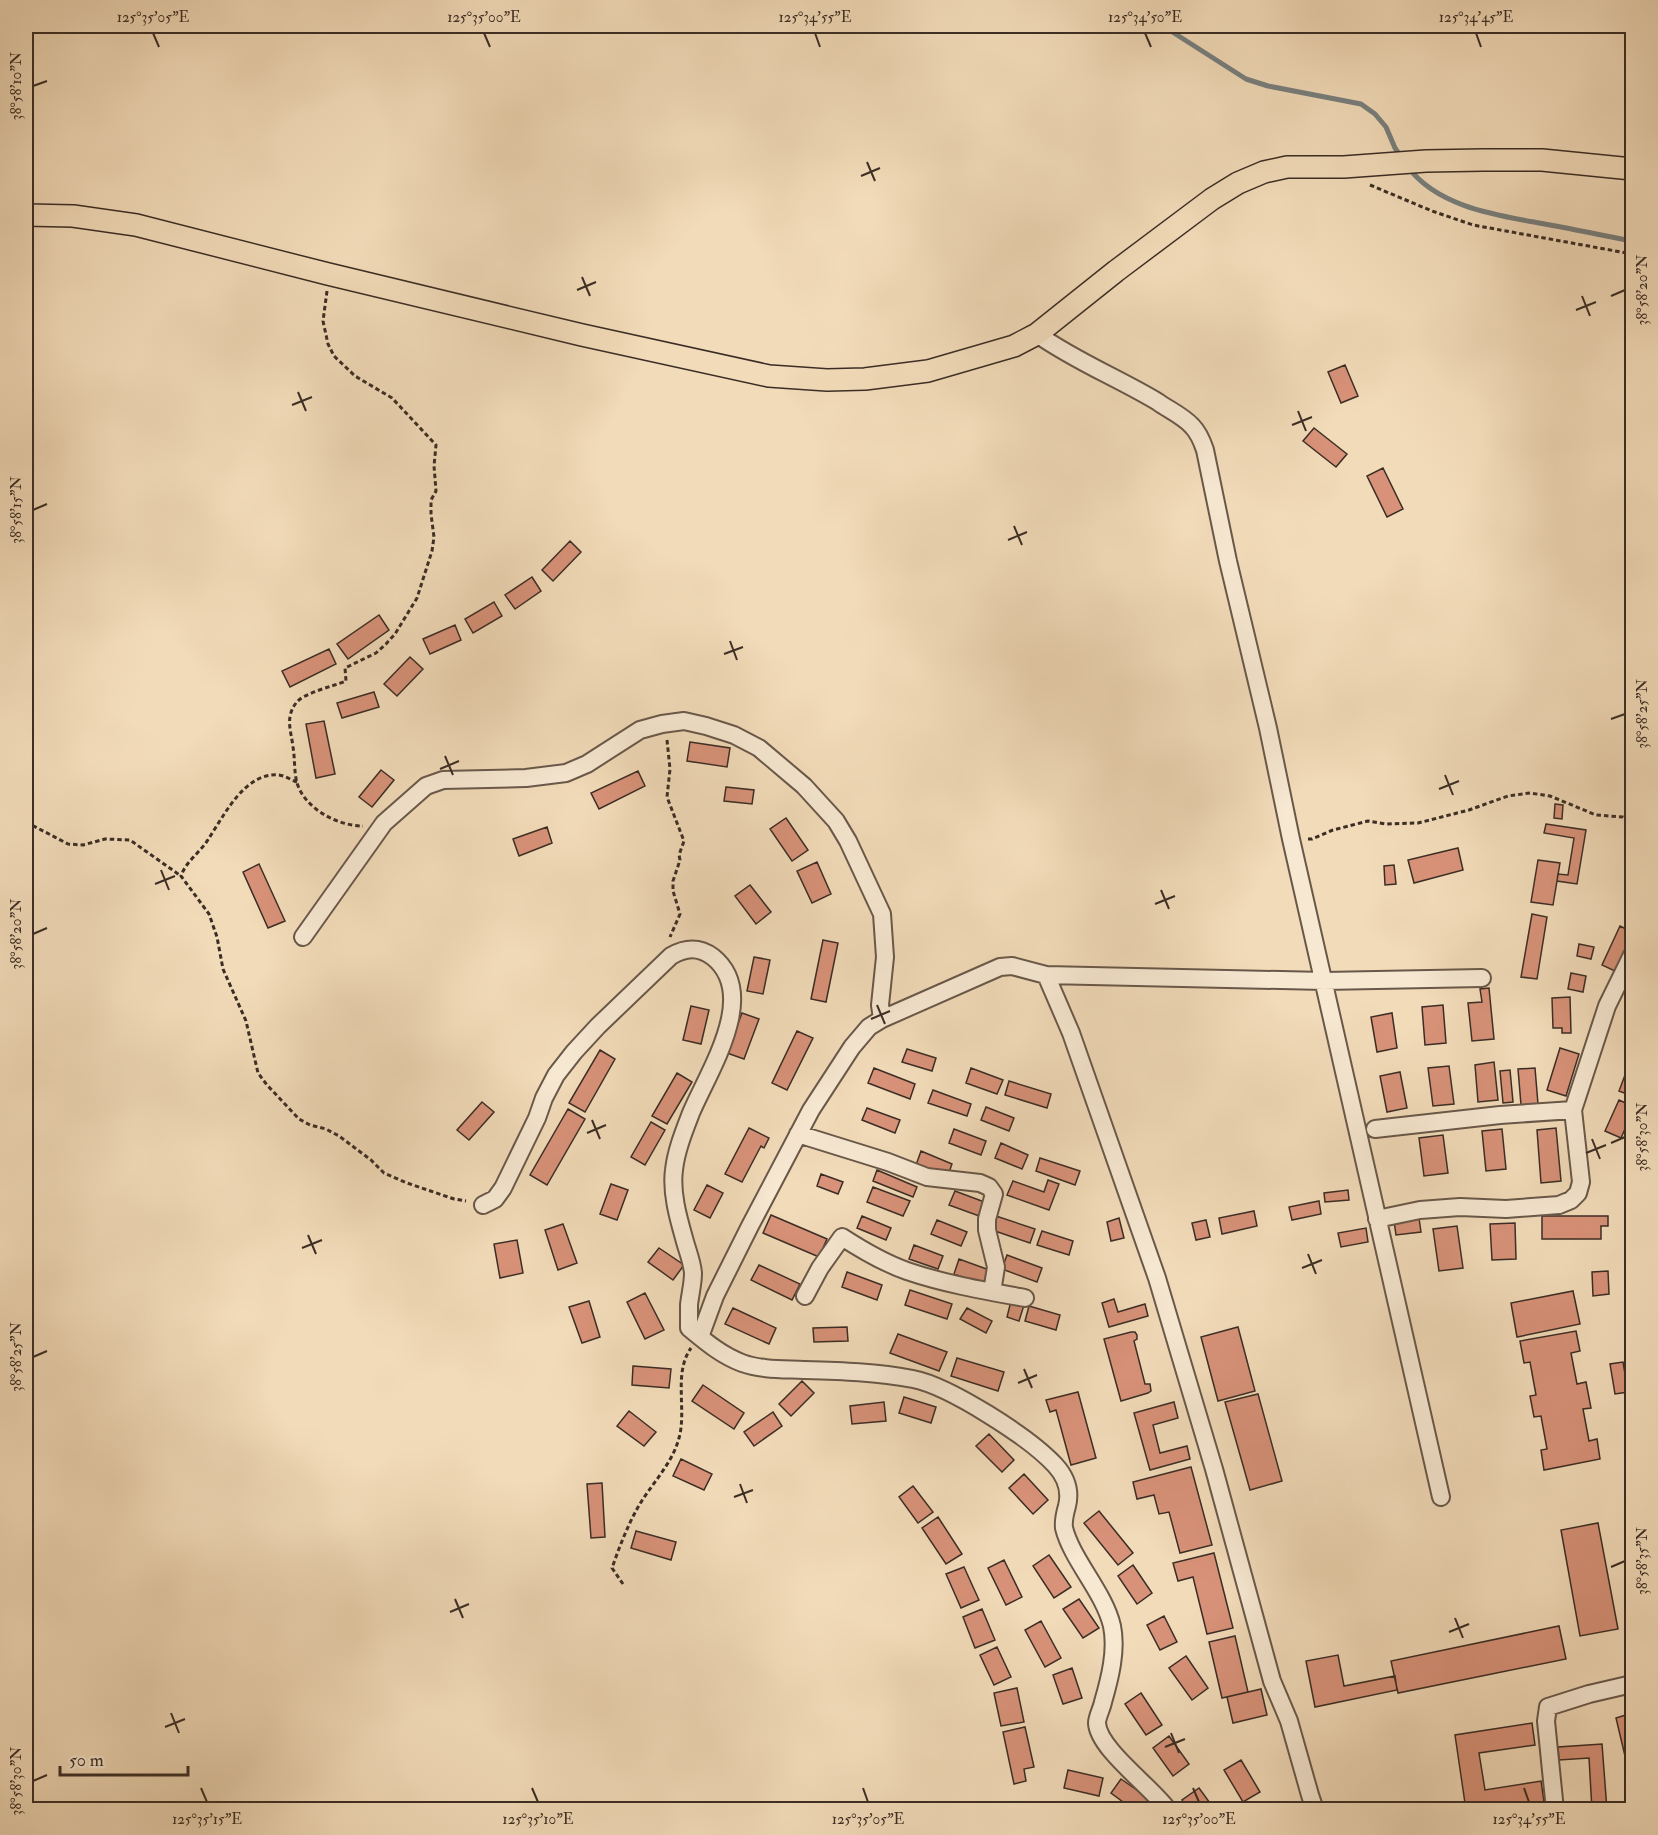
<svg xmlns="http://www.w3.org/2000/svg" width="1658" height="1835" viewBox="0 0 1658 1835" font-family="'IM FELL Double Pica',serif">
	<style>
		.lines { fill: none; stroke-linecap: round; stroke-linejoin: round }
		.stream { stroke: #78807f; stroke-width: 5 }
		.building { fill: #d89279; stroke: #3b2d25; stroke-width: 1.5 }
		.minor-casing { stroke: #69584a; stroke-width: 20 }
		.major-casing { stroke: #3b2d25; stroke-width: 24 }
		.path { stroke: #3b2d25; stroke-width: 3; stroke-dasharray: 4.5 3; stroke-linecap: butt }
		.minor { stroke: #f7e8d2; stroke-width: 16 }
		.major { stroke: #f2dbb9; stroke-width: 21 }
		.ticks { fill: none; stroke: #3b2d25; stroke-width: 2 }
		.neatline { fill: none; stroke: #3b2d25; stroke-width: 2 }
		.ticks-label { font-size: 15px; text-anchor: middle; fill: #3b2d25 }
	</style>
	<rect width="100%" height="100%" fill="#f2dbb9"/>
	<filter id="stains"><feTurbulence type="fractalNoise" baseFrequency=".00333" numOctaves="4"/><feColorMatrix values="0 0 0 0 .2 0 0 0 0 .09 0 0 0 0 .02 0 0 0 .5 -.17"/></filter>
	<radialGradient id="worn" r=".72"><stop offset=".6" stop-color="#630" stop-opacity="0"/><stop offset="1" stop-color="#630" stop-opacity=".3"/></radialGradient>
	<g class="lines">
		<!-- stream -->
		<path class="stream" d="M1163,26L1246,79L1268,86L1361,104L1375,114L1386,127L1395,148L1401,157
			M1408,167C1439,209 1503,216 1550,225C1578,230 1605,236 1632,241"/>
	</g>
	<!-- building -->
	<path class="building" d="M1345,365L1358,396L1341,403L1328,372Z
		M1314,428L1347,454L1336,467L1303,441Z
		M1383,468L1403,509L1387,517L1367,476Z
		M570,541L581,552L553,581L542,570Z
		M532,577L541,591L515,609L505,595Z
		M494,602L502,616L473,633L465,619Z
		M379,615L389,630L348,659L337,644Z
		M455,625L461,640L430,654L423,639Z
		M329,649L336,664L290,687L282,671Z
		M410,657L423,669L397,696L384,684Z
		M374,692L379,707L342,718L337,703Z
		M324,721L335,774L316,778L306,724Z
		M690,742L730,748L727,767L687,761Z
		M381,770L394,780L372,807L359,797Z
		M638,771L645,786L599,809L591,793Z
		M726,787L754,790L752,804L724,801Z
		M1555,804L1563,805L1562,819L1554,818Z
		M786,818L808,850L792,861L770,829Z
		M1546,824L1586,830L1577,884L1557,881L1558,874L1568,875L1574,838L1544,833Z
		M547,827L552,843L519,856L513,839Z
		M1458,848L1463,870L1414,883L1408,860Z
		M1538,860L1560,863L1553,905L1531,902Z
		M817,862L831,894L812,903L797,871Z
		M259,864L285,921L268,928L243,872Z
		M1394,865L1396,884L1385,885L1384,866Z
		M750,885L771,912L756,924L735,896Z
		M1532,914L1547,917L1537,979L1521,977Z
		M1620,926L1632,932V944L1619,973L1602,965Z
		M823,940L838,943L826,1002L811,999Z
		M1579,944L1594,947L1591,959L1577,956Z
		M754,957L770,960L763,994L747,991Z
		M1571,973L1586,976L1583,992L1568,989Z
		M1489,988L1494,1039L1472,1041L1468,1003L1482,1002L1480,989Z
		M1570,997L1571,1033H1562V1028H1553L1552,998Z
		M1443,1005L1446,1043L1425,1045L1422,1007Z
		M691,1006L709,1010L701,1044L683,1040Z
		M742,1013L759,1019L744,1059L727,1053Z
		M1392,1013L1397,1048L1377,1052L1371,1017Z
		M797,1031L813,1038L787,1090L772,1083Z
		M1560,1048L1579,1054L1566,1096L1547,1090Z
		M907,1049L936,1058L932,1071L902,1062Z
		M600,1050L615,1059L585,1112L569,1103Z
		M1631,1059L1632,1060V1096L1619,1091Z
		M1494,1062L1498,1100L1478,1102L1475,1065Z
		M1449,1066L1454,1104L1433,1106L1428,1068Z
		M874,1068L915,1084L910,1099L868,1083Z
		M971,1068L1003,1080L997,1094L966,1083Z
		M1535,1068L1538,1104L1521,1105L1518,1069Z
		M1510,1070L1513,1102L1503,1103L1500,1071Z
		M1400,1072L1407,1108L1387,1112L1380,1076Z
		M677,1073L692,1082L667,1124L652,1116Z
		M1009,1081L1051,1094L1047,1108L1005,1095Z
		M933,1090L971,1104L967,1116L928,1103Z
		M1619,1100L1632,1106V1113L1621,1138L1605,1131Z
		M482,1102L494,1112L469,1140L457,1130Z
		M986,1107L1014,1118L1009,1131L981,1120Z
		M867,1108L900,1120L895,1133L862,1120Z
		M568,1109L585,1119L547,1185L530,1175Z
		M651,1122L665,1130L645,1165L631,1157Z
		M749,1128L769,1138L764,1148L761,1146L742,1182L725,1174Z
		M1556,1128L1561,1181L1541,1183L1537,1130Z
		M954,1129L986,1141L981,1155L949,1143Z
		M1502,1129L1506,1169L1486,1171L1482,1131Z
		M1443,1135L1448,1173L1424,1176L1419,1138Z
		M1001,1143L1028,1155L1022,1169L995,1158Z
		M921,1151L952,1164L947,1178L916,1165Z
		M1040,1158L1080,1171L1075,1185L1036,1171Z
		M877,1170L917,1187L913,1197L873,1181Z
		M821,1174L843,1182L838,1194L817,1186Z
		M1048,1180L1059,1184L1049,1210L1007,1195L1013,1181L1044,1192Z
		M611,1184L628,1190L617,1220L600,1214Z
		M707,1185L723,1193L710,1218L694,1210Z
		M873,1187L910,1201L903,1216L867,1202Z
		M1348,1190L1349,1200L1325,1202L1324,1193Z
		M955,1191L987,1203L982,1217L949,1205Z
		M1319,1201L1321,1214L1292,1220L1289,1207Z
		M1254,1211L1257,1226L1222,1234L1219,1218Z
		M771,1215L827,1239L819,1257L763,1233Z
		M862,1216L891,1228L886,1240L857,1228Z
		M996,1216L1035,1229L1030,1243L992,1230Z
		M1542,1216H1608V1226H1601V1239H1542Z
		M1119,1218L1124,1238L1111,1241L1107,1222Z
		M1419,1218L1421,1232L1396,1235L1394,1221Z
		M937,1220L967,1232L961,1246L931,1234Z
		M1206,1220L1210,1237L1196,1240L1192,1223Z
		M1515,1223L1516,1259L1492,1260L1490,1224Z
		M563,1224L577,1263L558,1270L545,1230Z
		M1457,1226L1463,1268L1439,1271L1433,1229Z
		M1366,1228L1368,1242L1341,1247L1338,1233Z
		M1042,1231L1073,1241L1069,1255L1037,1245Z
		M517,1240L523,1273L500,1278L494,1244Z
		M914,1245L943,1256L938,1269L909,1259Z
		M659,1248L684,1265L673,1280L648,1262Z
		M1007,1255L1042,1268L1037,1282L1002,1269Z
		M959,1259L992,1271L986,1286L954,1274Z
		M759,1265L800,1284L792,1300L751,1280Z
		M1608,1271L1609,1294L1593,1296L1592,1272Z
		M847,1272L882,1285L877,1300L842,1287Z
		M910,1290L952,1304L947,1319L905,1305Z
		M1573,1291L1580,1324L1517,1337L1511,1303Z
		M645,1293L664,1330L645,1339L627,1302Z
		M1114,1299L1118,1312L1145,1304L1148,1316L1109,1327L1102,1303Z
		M589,1301L600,1337L582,1343L569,1307Z
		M1011,1301L1024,1305L1019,1321L1007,1317Z
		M1632,1305V1334L1630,1335L1628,1306Z
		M1029,1306L1060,1315L1056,1330L1025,1321Z
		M733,1308L776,1328L769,1344L725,1324Z
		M967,1308L992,1321L986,1333L960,1319Z
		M847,1327L848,1341L814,1342L813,1328Z
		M1238,1327L1255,1391L1218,1401L1201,1337Z
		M1576,1331L1580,1351L1571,1353L1577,1384L1586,1382L1591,1408L1583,1409L1589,1441L1597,1439L1600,1459L1544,1470L1541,1450L1547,1449L1541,1416L1534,1417L1530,1396L1536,1395L1530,1362L1524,1363L1520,1341Z
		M1131,1332H1135L1137,1335V1339L1134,1341L1145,1384H1150L1151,1391L1148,1393L1121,1401L1104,1339Z
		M898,1334L947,1352L939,1371L890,1353Z
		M957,1358L1004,1372L998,1391L951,1376Z
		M1623,1362L1628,1392L1615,1394L1610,1364Z
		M633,1366L671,1369L669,1388L632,1385Z
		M802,1381L814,1393L791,1416L779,1404Z
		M703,1385L744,1413L734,1429L692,1401Z
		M1078,1392L1096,1458L1071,1465L1056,1410L1050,1412L1046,1400Z
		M1258,1394L1282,1481L1250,1490L1225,1402Z
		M904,1397L936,1407L931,1423L899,1413Z
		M884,1402L886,1421L852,1424L850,1406Z
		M1174,1402L1178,1418L1153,1425L1160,1453L1187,1446L1190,1459L1150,1470L1134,1413Z
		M629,1411L656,1432L644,1446L617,1426Z
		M773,1412L782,1426L754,1446L744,1432Z
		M989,1434L1014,1460L1002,1472L976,1446Z
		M681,1459L712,1474L704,1490L673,1476Z
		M1191,1467L1212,1545L1180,1553L1169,1512L1159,1514L1154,1495L1137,1499L1133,1482Z
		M1024,1474L1048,1500L1033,1514L1009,1488Z
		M602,1483L605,1537L591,1538L587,1484Z
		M913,1486L933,1512L918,1523L899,1497Z
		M1099,1511L1133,1553L1118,1565L1084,1523Z
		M938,1517L962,1554L946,1564L922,1528Z
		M1598,1523L1618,1629L1580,1636L1561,1530Z
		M636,1531L676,1542L671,1560L631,1548Z
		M1214,1553L1233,1628L1207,1634L1193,1577L1178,1581L1173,1563Z
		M1049,1555L1071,1587L1054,1598L1033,1566Z
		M1004,1560L1022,1597L1006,1605L988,1568Z
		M1133,1565L1152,1593L1137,1604L1118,1576Z
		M964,1567L979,1600L961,1608L946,1574Z
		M1079,1599L1099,1628L1083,1638L1063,1609Z
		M982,1609L995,1640L975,1648L963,1617Z
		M1164,1616L1177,1642L1160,1650L1147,1625Z
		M1041,1621L1061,1658L1045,1667L1025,1630Z
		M1559,1626L1566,1659L1398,1693L1391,1661Z
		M1235,1636L1248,1692L1222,1698L1209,1642Z
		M997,1647L1011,1677L994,1685L980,1655Z
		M1338,1655L1344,1686L1395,1676L1397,1690L1315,1707L1306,1661Z
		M1186,1656L1208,1688L1192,1700L1169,1668Z
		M1072,1668L1082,1698L1063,1704L1053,1675Z
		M1017,1688L1024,1722L1001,1726L994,1693Z
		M1261,1689L1267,1715L1233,1723L1227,1697Z
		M1141,1693L1162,1725L1146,1735L1125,1704Z
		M1632,1713V1754L1625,1756L1616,1718Z
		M1532,1723L1535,1745L1479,1753L1485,1790L1541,1781L1544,1802L1495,1810H1466L1455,1735Z
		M1025,1727L1034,1767L1024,1769L1026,1781L1014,1784L1003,1732Z
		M1169,1736L1189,1764L1173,1776L1153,1748Z
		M1602,1744L1607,1810H1592L1589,1758L1559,1760L1558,1747Z
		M1241,1760L1260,1792L1243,1802L1224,1770Z
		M1068,1770L1103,1778L1099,1796L1064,1788Z
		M1121,1779L1154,1802L1149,1810H1134L1111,1793Z
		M1199,1788L1215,1810H1189L1182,1800Z"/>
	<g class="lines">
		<!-- minor casing -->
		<g class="minor-casing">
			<path id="minor" d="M1037,334C1075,361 1118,378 1158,402C1169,410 1183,416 1192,426C1199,433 1202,441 1205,450L1228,561L1268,728L1291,839L1441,1497
				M303,937L384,823L426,786L443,780L526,778L566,773L587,764L640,730L662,724L684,721L706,726L734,735L759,748L804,786L836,821L848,841L882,914L885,957L880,1005L882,1019
				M1046,975L1071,1033L1157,1278L1214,1469L1272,1681L1289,1721L1310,1795L1315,1810
				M1375,1129L1500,1115L1573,1110
				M798,1134L888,1162L927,1177L980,1183L989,1187L994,1194L987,1219V1230L996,1267L992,1292
				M483,1205L495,1199L503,1188L537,1118L544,1098L556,1075L574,1052L598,1026L671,956C685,948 698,946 713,957C760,995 708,1072 691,1113C684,1131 676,1151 674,1170C671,1192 678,1217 684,1238C687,1250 692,1261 693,1273C693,1284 690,1295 689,1305C689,1313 689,1321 689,1328C706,1342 721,1355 742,1363C761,1370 784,1369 804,1370C840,1371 877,1372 913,1379C949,1386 1029,1437 1055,1465C1066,1477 1071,1490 1067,1506C1065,1513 1063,1520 1064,1528C1072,1560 1104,1592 1112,1626C1117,1650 1110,1678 1103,1702C1102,1708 1097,1717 1097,1723C1098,1749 1153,1788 1168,1810
				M1377,1219L1420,1210L1460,1207L1506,1209L1559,1205L1571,1200L1578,1193L1581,1182L1573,1110L1607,1006L1632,955
				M805,1296L820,1268L842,1237C862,1250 884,1263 907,1271C945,1284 986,1291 1025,1298
				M700,1337L715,1296L750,1226L811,1110L852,1047L869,1027L882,1019L1000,967L1012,966L1046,975L1324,981L1482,978
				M1555,1810L1546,1721L1548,1707L1589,1694L1632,1684"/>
		</g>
		<!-- major casing -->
		<g class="major-casing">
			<path id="major" d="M26,215L73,216L136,225L328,274L582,335L769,376L827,380L865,379L928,371L1014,346L1037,334L1116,271L1212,199L1238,183L1264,172L1287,167H1344L1426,161L1483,160H1542L1632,169"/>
		</g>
		<!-- path -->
		<path class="path" d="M1370,185L1432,211L1473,225L1632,254
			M327,291L323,321L328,344L334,356L355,376L392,398L436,445L434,466L436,491L431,500V514L434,537L432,551L417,598L395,634L386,644L376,653L345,668L346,681C334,686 303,693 296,703C285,718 291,730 293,747C295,759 294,772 297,783C305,809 338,826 363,826
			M667,740L670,769L667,797L684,841L679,855L680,860L673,881V891L680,914L670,937
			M297,782C291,780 286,776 279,775C245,772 225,814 209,838C201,852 186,861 181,876L209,914L217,937L223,969L246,1021L258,1073L267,1085L299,1119L310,1125L326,1129L339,1136L371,1160L384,1173L407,1183L454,1199L466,1201
			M26,822L68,844L83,845L105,839L130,840L181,876
			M1308,839H1312L1333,830L1368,821L1386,824L1418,823L1469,810L1508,796L1530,793L1550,796L1596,815L1623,817L1632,821
			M623,1584L612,1568C619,1548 627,1527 637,1509C650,1485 672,1465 679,1438C687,1410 673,1373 691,1348"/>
		<!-- minor -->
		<use href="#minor" class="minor"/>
		<!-- major -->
		<use href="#major" class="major"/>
	</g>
	<!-- ticks -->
	<path class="ticks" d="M153,33L159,47M484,33L490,47M815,33L820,47M1145,33L1151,47M1476,33L1481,47M33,86L47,81M867,162L875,181M861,176L880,168M582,277L590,296M577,290L596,282M1582,296L1590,316M1611,296L1625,290M1576,310L1596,302M298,392L306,411M292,405L312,397M1298,411L1306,431M1292,425L1312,417M33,510L47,504M1014,526L1022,545M1008,540L1027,532M730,641L737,660M724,654L743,647M1611,719L1625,714M445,756L453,775M440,769L459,761M1445,775L1453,795M1439,789L1459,781M161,870L169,890M155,884L175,876M1161,890L1169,909M1155,904L1175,896M33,934L47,928M877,1005L885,1024M871,1019L890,1011M592,1120L600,1139M587,1133L606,1125M1592,1139L1600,1159M1611,1143L1625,1137M1586,1153L1606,1145M308,1235L316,1254M302,1248L322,1240M1308,1254L1316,1274M1302,1268L1322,1260M33,1357L47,1351M1024,1369L1032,1388M1018,1383L1037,1375M740,1484L747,1503M734,1497L753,1490M1611,1567L1625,1561M455,1599L463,1618M450,1612L469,1604M1455,1618L1463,1638M1449,1632L1469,1624M171,1713L179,1733M165,1727L185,1719M1171,1733L1179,1753M1165,1747L1185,1739M33,1781L47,1775M201,1788L207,1802M532,1788L538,1802M863,1788L868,1802M1193,1788L1199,1802M1524,1788L1529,1802"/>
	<!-- margin -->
	<rect width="1658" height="1835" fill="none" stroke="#f2dbb9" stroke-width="66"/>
	<!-- scale -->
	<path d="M60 1766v9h128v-9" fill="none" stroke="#3b2d25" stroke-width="3"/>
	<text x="69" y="1766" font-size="18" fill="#3b2d25" stroke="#f7e8d2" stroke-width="4.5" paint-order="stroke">50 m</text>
	<rect x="33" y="33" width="1592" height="1769" class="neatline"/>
	<g class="ticks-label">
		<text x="153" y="22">125°35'05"E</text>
		<text x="484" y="22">125°35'00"E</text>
		<text x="815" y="22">125°34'55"E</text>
		<text x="1145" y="22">125°34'50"E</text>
		<text x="1476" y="22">125°34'45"E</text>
		<text transform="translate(16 86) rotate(-90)" y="5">38°58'10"N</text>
		<text transform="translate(1642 290) rotate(-90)" y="5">38°58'20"N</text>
		<text transform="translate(16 510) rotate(-90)" y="5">38°58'15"N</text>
		<text transform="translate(1642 714) rotate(-90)" y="5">38°58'25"N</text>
		<text transform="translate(16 934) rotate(-90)" y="5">38°58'20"N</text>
		<text transform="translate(1642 1137) rotate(-90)" y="5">38°58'30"N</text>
		<text transform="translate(16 1357) rotate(-90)" y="5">38°58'25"N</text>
		<text transform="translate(1642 1561) rotate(-90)" y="5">38°58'35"N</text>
		<text transform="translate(16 1781) rotate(-90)" y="5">38°58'30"N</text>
		<text x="207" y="1824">125°35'15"E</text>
		<text x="538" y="1824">125°35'10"E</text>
		<text x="868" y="1824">125°35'05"E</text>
		<text x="1199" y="1824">125°35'00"E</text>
		<text x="1529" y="1824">125°34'55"E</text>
	</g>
	<rect width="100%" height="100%" filter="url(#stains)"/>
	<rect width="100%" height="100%" fill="url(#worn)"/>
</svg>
